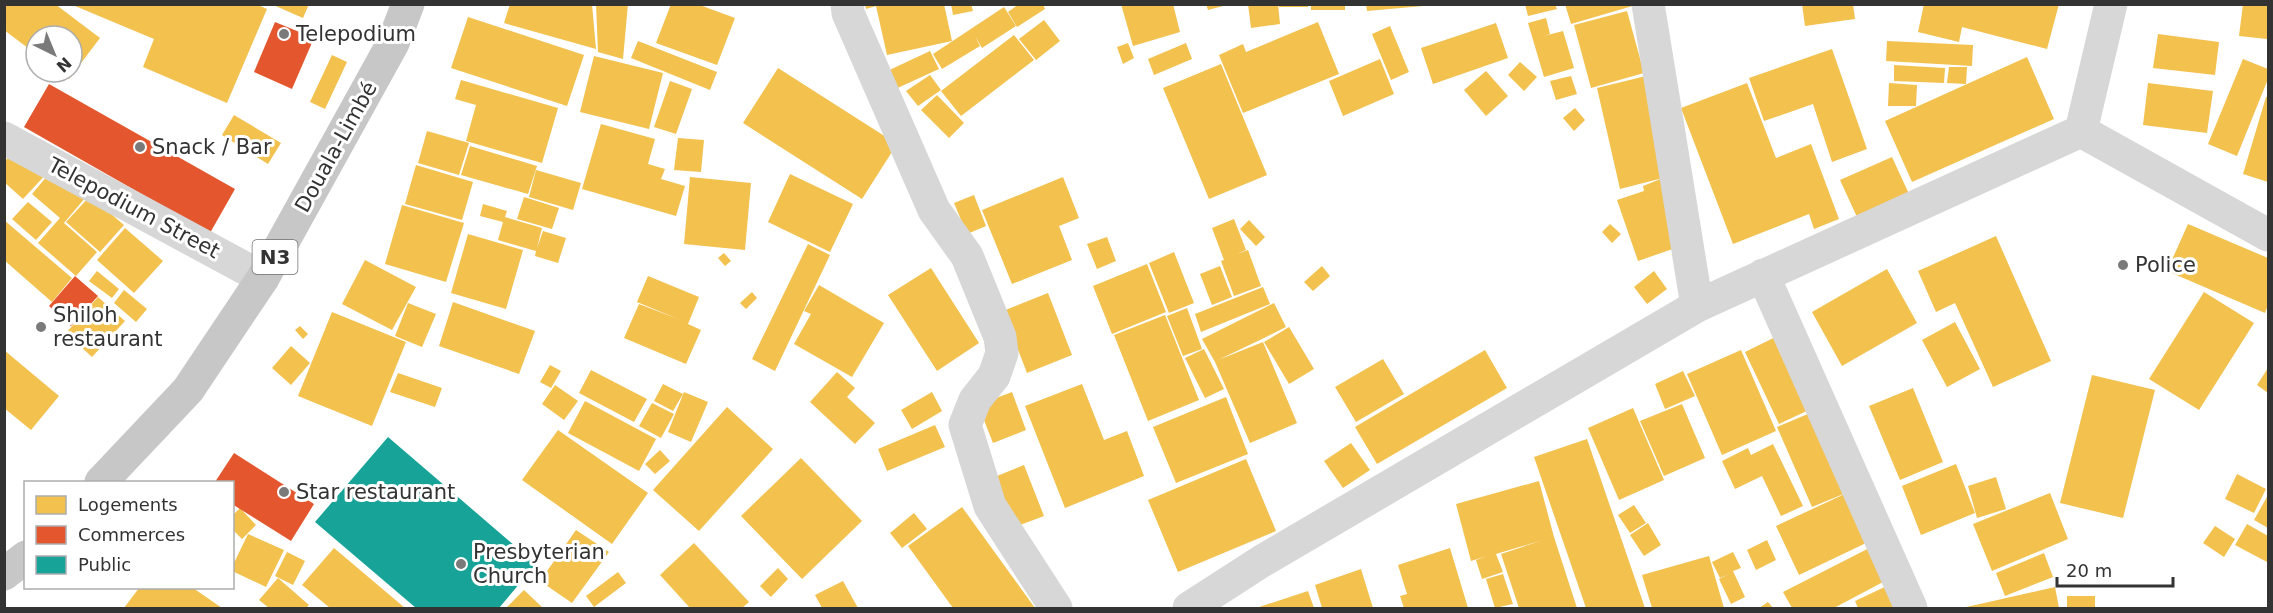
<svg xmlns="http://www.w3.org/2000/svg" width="2273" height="613" viewBox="0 0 2273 613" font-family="'DejaVu Sans',sans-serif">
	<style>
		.homes { fill: #f2c14e }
		.shops { fill: #e4572e }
		.public { fill: #17a398 }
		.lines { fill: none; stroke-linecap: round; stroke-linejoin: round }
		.minor { stroke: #d7d7d7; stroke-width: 33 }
		.trunk { stroke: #c7c7c7; stroke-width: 33 }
		.poi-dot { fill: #7a7a7a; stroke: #fff; stroke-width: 2 }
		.labels { text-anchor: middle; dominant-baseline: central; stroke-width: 6; stroke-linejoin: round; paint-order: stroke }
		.shield { fill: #fff; stroke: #707070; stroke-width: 1.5 }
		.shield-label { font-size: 20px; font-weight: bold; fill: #333 }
		.poi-label { font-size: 21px; fill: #333; stroke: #fff; text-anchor: start }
		.street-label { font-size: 21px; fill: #333; stroke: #fff }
	</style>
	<rect width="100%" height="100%" fill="#fff"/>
	<!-- homes -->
	<path class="homes" d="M4,4H55L100,38L69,79L60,72H72V36H36V54L4,30Z
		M76,4H256L267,9L227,103L143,67L154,39L75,6Z
		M271,4H309L303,18Z
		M510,4H592L596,49L504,23Z
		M596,4H628L623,59L598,52Z
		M671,4H697L735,18L717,65L656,43Z
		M865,4H944L952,41L887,55L876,6L866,9Z
		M951,4H971L973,11L953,15Z
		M1019,4H1043L1045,9L1017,27L1008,12Z
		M1121,4H1173L1180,32L1133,46Z
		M1206,4H1226L1227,5L1208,10Z
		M1248,4H1278L1280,24L1251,28Z
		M1279,4H1308V7H1279Z
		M1311,4H1345V10H1311Z
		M1366,4H1423V6L1367,11Z
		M1525,4H1555L1557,9L1528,16Z
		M1565,4H1636V5L1571,24Z
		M1802,4H1853L1855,19L1805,26Z
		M1924,4H2059L2047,49L1962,27L1959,42L1918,32Z
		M2243,4H2268L2267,39L2239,36Z
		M1004,7L1016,26L982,48L975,36L980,46L942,69L933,54Z
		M1627,11L1644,73L1591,88L1574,25Z
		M468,17L584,55L567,106L451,68Z
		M1546,18L1550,34L1544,36L1563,31L1574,68L1544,77L1528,23Z
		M1044,20L1060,41L1036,60L1019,39Z
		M1318,22L1339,74L1243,113L1219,55L1243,44L1246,52Z
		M1496,23L1508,58L1433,84L1421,48Z
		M1390,26L1409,72L1391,80L1372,34Z
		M2158,34L2219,42L2215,75L2153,68Z
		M1014,35L1034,60L961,116L941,91Z
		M638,41L717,72L710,90L631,58Z
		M1887,41L1973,45L1972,66L1886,61Z
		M1128,43L1134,58L1123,64L1117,47Z
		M1186,43L1192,59L1154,75L1148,59Z
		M1832,49L1867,149L1832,162L1813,104L1764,121L1749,78Z
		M930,51L939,69L891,91L883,73Z
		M332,55L347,62L325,109L310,102Z
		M594,56L663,73L649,129L580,112Z
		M2027,57L2054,119L1912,182L1885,121Z
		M1380,59L1394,94L1343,116L1329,81Z
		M2243,59L2268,69V79L2237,156L2208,144Z
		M1520,62L1537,77L1524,91L1508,75Z
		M1221,64L1267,175L1209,199L1163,88Z
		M1894,65L1945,68L1944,83L1894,81Z
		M1949,67H1967L1966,84L1947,83Z
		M778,68L897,144L862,199L743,123Z
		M1486,71L1508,96L1486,116L1464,90Z
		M930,75L941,90L918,106L906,91Z
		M1571,76L1577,94L1556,100L1550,81Z
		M1646,76L1690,243L1638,261L1617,200L1644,191L1643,186L1663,178L1620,189L1597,88Z
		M461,80L558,108L542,163L466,141L476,105L455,99Z
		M670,81L692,89L676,134L654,127Z
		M1747,83L1776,158L1811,144L1839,219L1814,229L1809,214L1733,244L1681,108Z
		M1889,83L1917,85L1916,106H1888Z
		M2148,83L2213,91L2207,133L2143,125Z
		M937,95L964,123L949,138L921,110Z
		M2266,97H2268V182L2243,174Z
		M1575,108L1585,120L1574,131L1563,118Z
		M234,115L281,143L268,164L222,135Z
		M601,124L655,139L648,164L665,169L661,179L685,186L676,216L582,189Z
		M427,131L469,143L459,175L418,163Z
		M678,138L704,140L701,172L674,170Z
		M20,145L49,171L23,199L4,182V162Z
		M470,146L537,166L528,194L461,175Z
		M1892,157L1909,194L1857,217L1840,180Z
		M416,165L473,182L462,220L405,204Z
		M53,169L85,198L64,223L97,252L76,276L38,243L60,218L32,194Z
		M536,170L581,183L573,210L529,197Z
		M790,174L853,204L830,252L768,222Z
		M690,177L751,183L745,250L684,244Z
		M1063,177L1079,218L1059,226L1072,260L1012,284L982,210Z
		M974,195L986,226L967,234L954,203Z
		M90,196L124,225L100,252L66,222Z
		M524,197L559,208L552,229L517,219Z
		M28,202L52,222L36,240L12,219Z
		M483,204L507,211L505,217L542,228L537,248L543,231L566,238L558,263L535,256L536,251L498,240L503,222L480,216Z
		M402,205L464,223L446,282L385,264Z
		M1234,219L1246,250L1237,254L1248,250L1261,286L1234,296L1221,261L1224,260L1212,228Z
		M4,220L72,278L52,302L4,260Z
		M1249,220L1265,237L1256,246L1240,229Z
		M1610,224L1621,234L1612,243L1602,232Z
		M2188,224L2268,258V305L2265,313L2167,271Z
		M125,228L163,261L134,293L97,260Z
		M468,234L523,250L506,309L451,293Z
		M1996,236L2051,361L1993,387L1955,303L1936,312L1918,271Z
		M1107,237L1116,261L1097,269L1087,244Z
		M808,244L830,255L775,371L752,359Z
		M1174,252L1194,303L1169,313L1149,263Z
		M724,253L731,261L725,266L718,258Z
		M365,260L416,287L392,330L342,304Z
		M1147,264L1166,312L1112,334L1093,286Z
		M1220,266L1232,297L1212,305L1200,274Z
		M1322,266L1330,276L1313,291L1304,282Z
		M931,268L979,343L937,371L888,295Z
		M1887,269L1917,323L1842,366L1812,312Z
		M97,271L119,289L112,298L89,281Z
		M1654,271L1667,289L1647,304L1634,287Z
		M648,276L699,297L688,324L701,330L686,364L624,338L639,304L678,319L637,302Z
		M819,285L884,323L852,377L794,344L811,314L804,311Z
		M1263,287L1270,304L1201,332L1195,314Z
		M124,290L147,309L136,322L114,303Z
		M752,292L757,298L746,309L740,303Z
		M2204,292L2254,323L2199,410L2149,379Z
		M1048,293L1072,355L1027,373L1003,311Z
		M98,297L125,321L92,357L66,333Z
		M453,302L535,331L519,374L439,346Z
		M408,303L436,314L422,347L395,336Z
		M1274,303L1286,327L1262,339L1261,337L1262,339L1218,360L1263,342L1297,423L1250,443L1215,362L1202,339Z
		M1187,308L1202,349L1183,356L1167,316Z
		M332,312L406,342L372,426L298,396Z
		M1165,315L1199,400L1148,421L1114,335Z
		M1955,322L1980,369L1947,387L1922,340Z
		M300,326L308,334L303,339L295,330Z
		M1289,327L1314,369L1289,384L1264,342Z
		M1796,327L1830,400L1779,424L1745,352Z
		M291,346L310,363L291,385L272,368Z
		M1204,349L1224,389L1205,398L1185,358Z
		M4,350L59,396L31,430L4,408Z
		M1485,350L1507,388L1377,464L1355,427Z
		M1741,350L1776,431L1722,455L1687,374Z
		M1383,359L1404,394L1356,422L1335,387Z
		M550,365L561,371L551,388L540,382Z
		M2268,368V393L2257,385Z
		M591,370L647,399L634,422L579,393Z
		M1683,371L1695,396L1665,409L1655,384Z
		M837,372L855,388L847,397L875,423L855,444L810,402Z
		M398,373L442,388L435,407L390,392Z
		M2092,375L2155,390L2123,518L2060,503Z
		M663,384L683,394L673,411L654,401Z
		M1082,384L1104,440L1127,431L1144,476L1065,508L1025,406Z
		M555,385L578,401L564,420L542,404Z
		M1913,388L1943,462L1900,480L1869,406Z
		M684,392L708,402L691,442L668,432Z
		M932,392L942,411L912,429L901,410Z
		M1012,392L1026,430L993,443L978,405Z
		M1226,397L1248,454L1176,483L1153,427Z
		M585,401L656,439L639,471L568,433Z
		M652,403L674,414L661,438L639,426Z
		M1682,404L1705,458L1664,476L1640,421Z
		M1827,406L1885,534L1799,575L1776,526L1853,490L1812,507L1777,427Z
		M727,407L773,449L699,531L653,490Z
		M1633,408L1664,480L1619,500L1588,428Z
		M935,425L945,447L887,471L878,449Z
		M558,430L648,493L612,544L522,480Z
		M1587,439L1645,608H1586L1534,457Z
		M1351,443L1370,470L1343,488L1324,461Z
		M1773,444L1803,506L1781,516L1762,476L1735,489L1722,461L1748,448L1751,455Z
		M660,450L670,461L655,474L645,464Z
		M801,458L862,521L802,579L741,516Z
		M1246,459L1276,531L1178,572L1148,500Z
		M1956,464L1975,513L1921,535L1902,486Z
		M1024,465L1044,516L1012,528L992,478Z
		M2237,474L2266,489L2254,513L2225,499Z
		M1996,477L2006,509L1977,518L1968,486Z
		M1539,481L1554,537L1577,608H1519L1501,554L1543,540L1496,554L1503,572L1482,579L1476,560L1487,556L1471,561L1456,504Z
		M2050,493L2068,539L1992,571L1973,524Z
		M2268,495V528L2254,520Z
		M1634,505L1646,523L1630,533L1618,515Z
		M962,507L1035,608H953L908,546Z
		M240,508L256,525L242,539L232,529V516Z
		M914,513L927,529L902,548L890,533Z
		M1648,523L1661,545L1644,556L1630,535Z
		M2247,524L2268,536L2267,562L2235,545Z
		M2215,526L2235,539L2224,557L2203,543Z
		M576,530L609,552L572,603L540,581Z
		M248,534L284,550L266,587L232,571V567Z
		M1767,540L1776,560L1756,570L1747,550Z
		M1883,541L1900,573L1834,608H1792L1783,592Z
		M694,543L749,602L742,608H690L660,575Z
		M334,548L405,608H330L302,585Z
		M1450,548L1468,608H1404L1400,596L1407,594L1398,565Z
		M287,552L305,561L293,585L275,576Z
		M1733,552L1741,568L1733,571L1745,597L1731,604L1719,579L1729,574L1720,578L1712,562Z
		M2044,553L2053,577L2005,596L1996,573Z
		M1709,556L1724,608H1652L1642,575Z
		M778,568L788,579L771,597L760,586Z
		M1361,569L1373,608H1322L1315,585Z
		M618,572L626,583L594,607L586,596Z
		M1503,574L1513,604L1495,608L1486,579Z
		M1908,576L1923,608H1858L1855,601Z
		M278,578L309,605L306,608H269L259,600Z
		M843,581L858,608H822L815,595Z
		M2055,587L2059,608H1962Z
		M139,588H193L222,608H124Z
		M524,590L543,608H506Z
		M1308,591L1314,608H1256Z
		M2067,596H2095V608H2067Z
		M1768,602L1773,608H1759Z"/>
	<!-- shops -->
	<path class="shops" d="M275,22L314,38L292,89L254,72Z
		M49,84L235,189L210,233L24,127Z
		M75,276L98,296L71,326L49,306Z
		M234,453L314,504L291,541L232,504V482H215Z"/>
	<!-- public -->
	<path class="public" d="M388,437L536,564L499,608H416L315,522Z"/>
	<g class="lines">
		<!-- minor -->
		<path class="minor" d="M847,4L848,13L934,210L967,256L1000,337L1002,353L994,376L975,400L965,425L990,506L1056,608
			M1648,4L1697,306
			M2081,131L2111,4
			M4,138L263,278
			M1763,275L1911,608
			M1189,608L1262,561L1697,306L2081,131L2268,235"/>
		<!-- trunk -->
		<path class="trunk" d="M101,482L188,390L263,278L393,43L408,4
			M4,574L26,557"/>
	</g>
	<!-- markers -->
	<g class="poi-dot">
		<circle cx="284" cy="34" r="6"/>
		<circle cx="140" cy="147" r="6"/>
		<circle cx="2123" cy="265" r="6"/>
		<circle cx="41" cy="327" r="6"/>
		<circle cx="284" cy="492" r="6"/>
		<circle cx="461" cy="564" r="6"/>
	</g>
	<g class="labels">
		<!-- shield labels -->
		<rect class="shield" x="252.5" y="240" width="45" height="34" rx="4.5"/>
		<g class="shield-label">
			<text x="275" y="257">N3</text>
		</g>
		<!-- poi labels -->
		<g class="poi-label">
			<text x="296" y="34">Telepodium</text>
			<text x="152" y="147">Snack / Bar</text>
			<text x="2135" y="265">Police</text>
			<text x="53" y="315">Shiloh<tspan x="53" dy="24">restaurant</tspan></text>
			<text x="296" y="492">Star restaurant</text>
			<text x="473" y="552">Presbyterian<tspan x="473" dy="24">Church</tspan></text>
		</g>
		<!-- street labels -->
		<g class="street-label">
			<text transform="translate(336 147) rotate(-61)">Douala-Limbé</text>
			<text transform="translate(134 208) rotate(28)">Telepodium Street</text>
		</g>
	</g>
	<!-- border -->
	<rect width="2273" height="613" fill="none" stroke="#333333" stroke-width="12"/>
	<!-- legend -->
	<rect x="24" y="481" width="210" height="108" fill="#ffffff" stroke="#adadad" stroke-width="1.5"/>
	<rect x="36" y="496" width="30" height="18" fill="#f2c14e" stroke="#adadad" stroke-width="1.5"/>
	<text x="78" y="511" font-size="18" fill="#333333">Logements</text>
	<rect x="36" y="526" width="30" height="18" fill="#e4572e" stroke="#adadad" stroke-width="1.5"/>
	<text x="78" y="541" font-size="18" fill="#333333">Commerces</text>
	<rect x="36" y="556" width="30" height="18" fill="#17a398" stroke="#adadad" stroke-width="1.5"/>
	<text x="78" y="571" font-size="18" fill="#333333">Public</text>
	<!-- north arrow -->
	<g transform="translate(54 54) rotate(137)"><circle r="28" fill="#ffffff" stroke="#adadad" stroke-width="1.5"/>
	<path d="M0-4.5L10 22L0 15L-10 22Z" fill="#7a7a7a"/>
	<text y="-9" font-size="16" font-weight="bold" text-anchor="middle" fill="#333333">N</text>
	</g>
	<!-- scale -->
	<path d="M2057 577v9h116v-9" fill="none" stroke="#333333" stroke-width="3"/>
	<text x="2066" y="577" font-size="18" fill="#333333" stroke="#ffffff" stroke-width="4.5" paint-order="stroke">20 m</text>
</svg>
